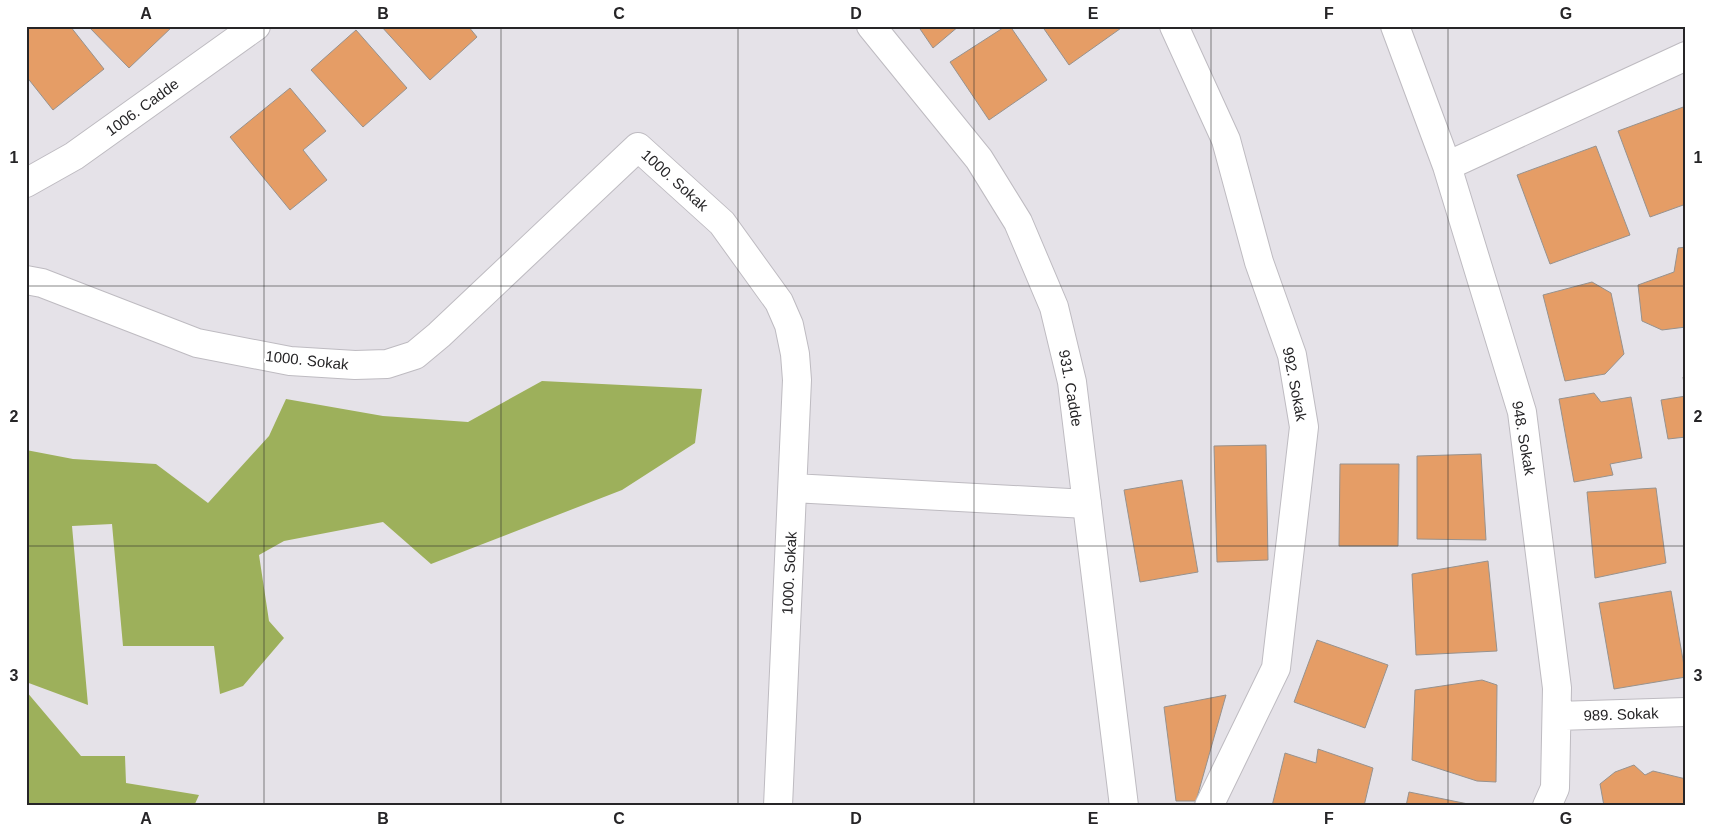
<svg xmlns="http://www.w3.org/2000/svg" width="1712" height="832" viewBox="0 0 1712 832" font-family="Helvetica,sans-serif">
	<style>
		.forest { fill: #9db05b }
		.building { fill: #e59d66; stroke: #97928e }
		.lines { fill: none; stroke-linecap: round; stroke-linejoin: round }
		.minor-casing { stroke: #bebbc1; stroke-width: 30 }
		.secondary-casing { stroke: #bebbc1; stroke-width: 30 }
		.minor { stroke: #fff; stroke-width: 28 }
		.secondary { stroke: #fff; stroke-width: 28 }
		.grid { fill: none; stroke: #262527; stroke-width: 1; stroke-opacity: 0.55 }
		.labels { text-anchor: middle; dominant-baseline: central; stroke-width: 4.5; stroke-linejoin: round; paint-order: stroke }
		.street-label { font-size: 15px; fill: #262527; stroke: #fff }
		.neatline { fill: none; stroke: #262527; stroke-width: 2 }
		.grid-label { font-size: 16px; text-anchor: middle; font-weight: bold; fill: #262527 }
	</style>
	<rect width="100%" height="100%" fill="#e5e2e8"/>
	<!-- forest -->
	<path class="forest" d="M542,381L702,389L695,443L622,490L431,564L383,522L284,541L259,555L269,621L284,638L243,686L220,694L214,646H123L112,524L72,526L88,705L26,682V450L73,459L156,464L208,503L269,436L286,399L383,416L468,422Z
		M26,691L81,756H125L126,783L199,795L194,806H26Z"/>
	<!-- building -->
	<path class="building" d="M26,26H70L104,69L53,110L26,76Z
		M88,26H173L129,68Z
		M381,26H468L477,37L430,80Z
		M918,26H959L933,48Z
		M1006,26H1010L1047,80L989,120L950,62Z
		M1042,26H1124L1069,65Z
		M356,30L407,88L363,127L311,70Z
		M290,88L326,131L303,150L327,180L290,210L230,137Z
		M1686,106V204L1650,217L1618,131Z
		M1596,146L1630,235L1550,264L1517,175Z
		M1686,247V327L1662,330L1642,321L1638,285L1674,272L1678,248Z
		M1592,282L1611,293L1624,354L1605,374L1565,381L1543,295Z
		M1683,377H1686V437L1668,439L1661,400L1686,396Z
		M1594,393L1601,402L1631,397L1642,458L1610,464L1613,475L1574,482L1559,399Z
		M1266,445L1268,560L1217,562L1214,446Z
		M1481,454L1486,540L1417,539V456Z
		M1340,464H1399L1398,546H1339Z
		M1182,480L1198,572L1140,582L1124,490Z
		M1656,488L1666,563L1595,578L1587,492Z
		M1488,561L1497,651L1416,655L1412,574Z
		M1671,591L1686,677L1614,689L1599,603Z
		M1317,640L1388,665L1365,728L1294,702Z
		M1482,680L1497,685L1496,782L1477,781L1412,760L1415,690Z
		M1226,695L1196,801H1176L1164,707Z
		M1318,749L1373,768L1364,806H1272L1285,753L1316,763Z
		M1634,765L1645,775L1653,771L1686,779L1685,806H1604L1600,784L1615,772Z
		M1409,792L1478,806H1406Z"/>
	<g class="lines">
		<!-- minor casing -->
		<g class="minor-casing">
			<path id="minor" d="M1174,26L1226,140L1259,262L1292,355L1304,427L1276,668L1209,806
				M1395,26L1447,166L1522,412L1557,688L1555,788L1547,806
				M1447,166L1686,56
				M26,183L74,156L256,26
				M26,280L42,283L197,343L290,361L355,365L387,364L415,355L439,335L638,147L722,223L779,302L789,325L795,354L797,380L778,806
				M793,488L1087,504
				M1557,716L1686,712"/>
		</g>
		<!-- secondary casing -->
		<g class="secondary-casing">
			<path id="secondary" d="M871,26L979,159L1018,222L1054,307L1072,382L1124,806"/>
		</g>
		<!-- minor -->
		<use href="#minor" class="minor"/>
		<!-- secondary -->
		<use href="#secondary" class="secondary"/>
	</g>
	<!-- grid -->
	<path class="grid" d="M264,26V806M501,26V806M738,26V806M974,26V806M1211,26V806M1448,26V806M26,286H1686M26,546H1686"/>
	<g class="labels">
		<!-- street labels -->
		<g class="street-label">
			<text transform="translate(142 107) rotate(-36)">1006. Cadde</text>
			<text transform="translate(675 180) rotate(42)">1000. Sokak</text>
			<text transform="translate(307 360) rotate(6)">1000. Sokak</text>
			<text transform="translate(1295 384) rotate(79)">992. Sokak</text>
			<text transform="translate(1071 388) rotate(80)">931. Cadde</text>
			<text transform="translate(1524 438) rotate(80)">948. Sokak</text>
			<text transform="translate(789 573) rotate(-87)">1000. Sokak</text>
			<text transform="translate(1621 714) rotate(-2)">989. Sokak</text>
		</g>
	</g>
	<!-- border -->
	<rect width="1712" height="832" fill="none" stroke="#ffffff" stroke-width="55"/>
	<rect x="28" y="28" width="1656" height="776" class="neatline"/>
	<g class="grid-label">
		<text x="146" y="19">A</text>
		<text x="383" y="19">B</text>
		<text x="619" y="19">C</text>
		<text x="856" y="19">D</text>
		<text x="1093" y="19">E</text>
		<text x="1329" y="19">F</text>
		<text x="1566" y="19">G</text>
		<text x="14" y="163">1</text>
		<text x="1698" y="163">1</text>
		<text x="14" y="422">2</text>
		<text x="1698" y="422">2</text>
		<text x="14" y="681">3</text>
		<text x="1698" y="681">3</text>
		<text x="146" y="824">A</text>
		<text x="383" y="824">B</text>
		<text x="619" y="824">C</text>
		<text x="856" y="824">D</text>
		<text x="1093" y="824">E</text>
		<text x="1329" y="824">F</text>
		<text x="1566" y="824">G</text>
	</g>
</svg>
